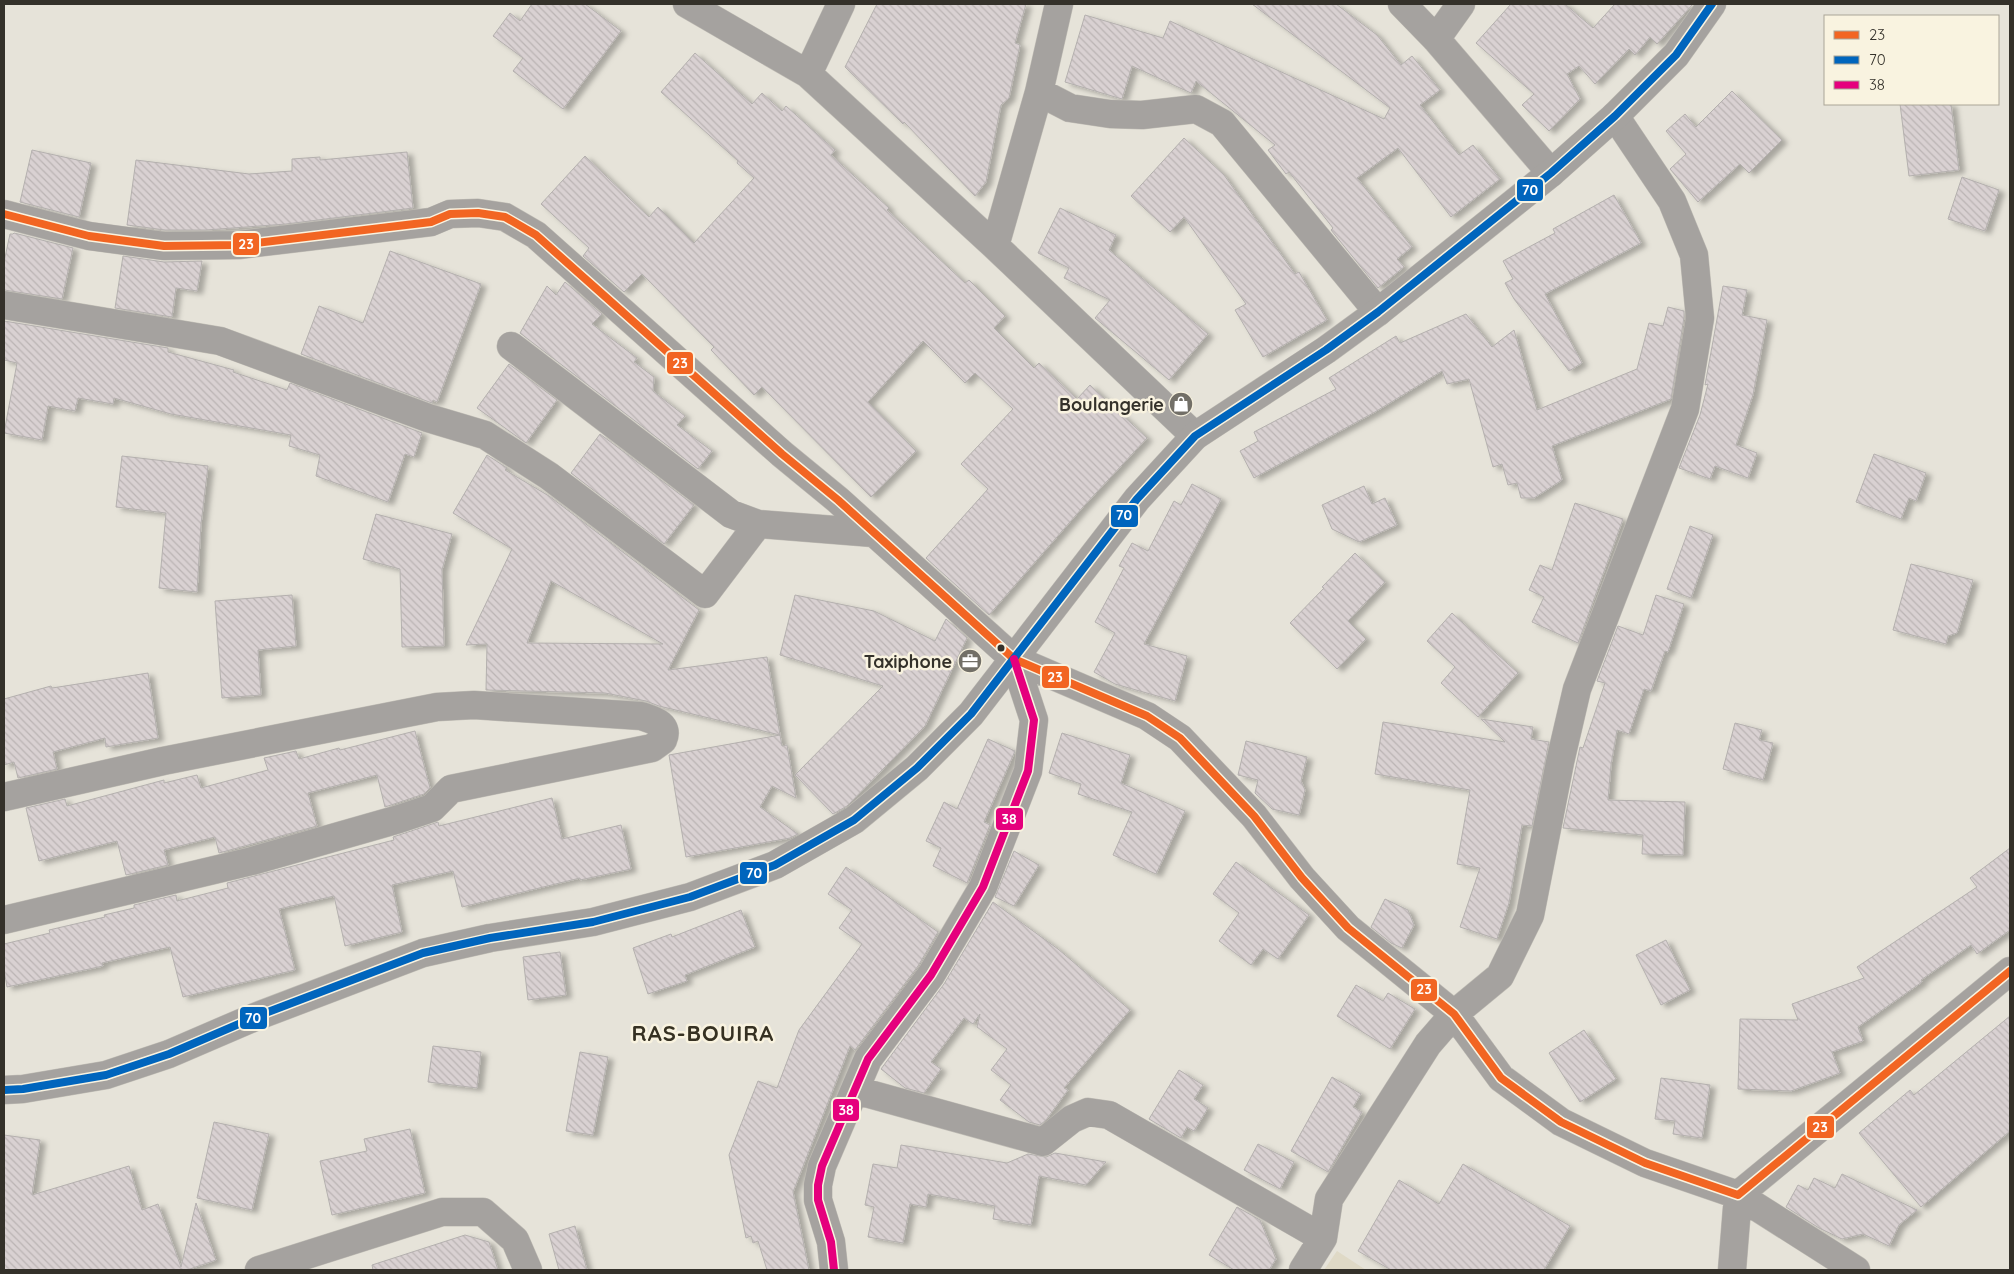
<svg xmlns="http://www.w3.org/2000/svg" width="2014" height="1274" viewBox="0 0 2014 1274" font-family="Quicksand,sans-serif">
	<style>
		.built { fill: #dfd9c6 }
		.building { fill: url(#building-back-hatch); stroke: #b4b0ae; fill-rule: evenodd; filter: url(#shadow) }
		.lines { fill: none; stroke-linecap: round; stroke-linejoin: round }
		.minor-casing { stroke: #c2bfb7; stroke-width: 29 }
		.tertiary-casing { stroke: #c2bfb7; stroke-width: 29 }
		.minor { stroke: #a5a29f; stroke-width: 28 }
		.tertiary { stroke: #a5a29f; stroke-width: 28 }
		.bus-1-casing { stroke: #f9f3e0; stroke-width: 11 }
		.bus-2-casing { stroke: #f9f3e0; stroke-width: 11 }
		.bus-3-casing { stroke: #f9f3e0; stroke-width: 11 }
		.bus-1 { stroke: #f26522; stroke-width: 8 }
		.bus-2 { stroke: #0065bd; stroke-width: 8 }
		.bus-3 { stroke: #e5007d; stroke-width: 8 }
		.bus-dot { fill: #34312a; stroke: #f9f3e0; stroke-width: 2 }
		.labels { text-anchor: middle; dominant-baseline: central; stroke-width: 5; stroke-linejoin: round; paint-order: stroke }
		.poi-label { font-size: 18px; font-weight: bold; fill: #34312a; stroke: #f9f3e0; text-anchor: end }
		.district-label { font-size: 22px; font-weight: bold; letter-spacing: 1px; fill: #363122; stroke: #f9f3e0 }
		.line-badge { stroke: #f9f3e0; stroke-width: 2 }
		.badge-label { font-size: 14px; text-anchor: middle; font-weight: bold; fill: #fff }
	</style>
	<defs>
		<pattern id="building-back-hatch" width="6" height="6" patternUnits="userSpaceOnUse" patternTransform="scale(1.25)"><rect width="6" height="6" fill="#d9d1d2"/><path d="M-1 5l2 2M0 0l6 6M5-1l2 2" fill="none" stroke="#bbb4b4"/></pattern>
		<filter id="shadow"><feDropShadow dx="5.5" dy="3" stdDeviation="2.5" flood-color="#0004"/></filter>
	</defs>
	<rect width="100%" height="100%" fill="#e6e3d9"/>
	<!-- built -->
	<path class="built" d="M1337,1251L1366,1270H1324Z"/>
	<!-- building -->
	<path class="building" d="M532,4H585L621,31L563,109L513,71L523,58L493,36L510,13L520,21Z
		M877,4H1026L1015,43L1020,45L1009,98L1001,105L986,182L975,196L904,122L903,124L845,67Z
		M1252,4H1336L1377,35L1401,65L1412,56L1440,90L1420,105L1459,155L1473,145L1500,179L1451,217L1398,148L1357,178L1412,247L1397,259L1404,267L1378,288L1331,230L1333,228L1289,172L1286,174L1268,150L1275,145L1196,81L1191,93L1132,66L1122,99L1065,82L1085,15L1163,38L1170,21L1384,119L1390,108Z
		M1511,4H1565L1593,28L1615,4H1693L1657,44L1650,37L1635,55L1629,49L1595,84L1579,66L1567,74L1580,99L1549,131L1522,105L1534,94L1476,43Z
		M695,53L752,104L762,93L782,111L786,106L835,150L831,155L889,208L887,210L965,283L969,280L1005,316L994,328L1034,368L1039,363L1077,399L1090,385L1147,438L1083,507L989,615L926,558L988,489L961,464L1013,409L975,373L965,383L923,341L868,402L916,451L871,497L762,387L754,395L711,350L714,347L642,274L624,292L583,256L589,248L541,204L585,156L649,217L658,207L694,243L754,178L737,163L738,161L661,92Z
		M1732,91L1782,140L1749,173L1740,164L1698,202L1670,169L1686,154L1666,131L1685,114L1696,127Z
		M1900,104H1951L1959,170L1909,176Z
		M1184,138L1224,175L1295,274L1299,272L1327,320L1263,357L1235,310L1246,304L1184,217L1170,232L1131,196Z
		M32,150L91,163L79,217L20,202Z
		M407,152L413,208L286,224L206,230H165L127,225L136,160L249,174L292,171V159L320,157V160Z
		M1962,177L1999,190L1985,231L1948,219Z
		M1614,195L1641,243L1545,294L1582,363L1569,371L1514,299L1505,283L1513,279L1503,261L1555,233L1553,229Z
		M1060,208L1116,235L1109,250L1208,334L1169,380L1095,318L1110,300L1064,278L1069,268L1038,253Z
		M14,233L73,248L62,299L4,290V262L10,234H13Z
		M390,251L481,284L437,402L433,400L432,403L301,354L319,306L363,323Z
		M123,256L164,262L202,261L197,291L176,288L172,317L115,308Z
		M565,282L602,314L592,324L637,358L634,362L654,377L653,391L685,416L677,425L712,451L698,469L520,333L547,286L556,295Z
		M1723,286L1747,290L1742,315L1767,320L1753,395L1736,445L1757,453L1748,478L1715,466L1710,479L1679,468L1700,415L1708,384L1705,385Z
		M1668,307L1684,311V317L1671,399L1552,446L1562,480L1534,498H1521L1517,483L1508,485L1502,464L1493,467L1469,379L1447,384L1442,371L1375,412L1254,478L1240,451L1258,441L1254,432L1336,389L1329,378L1396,336L1400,343L1466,314L1492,347L1514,330L1537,410L1637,369L1649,323L1663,326Z
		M4,321L168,348V352L234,370L233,372L287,390L290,383L422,433L414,457L405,454L388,502L316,476L320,455L289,446L291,435L171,414L114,398L113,404L78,398L75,411L48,406L42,440L4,433L17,363L4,360Z
		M509,364L557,400L526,443L477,408Z
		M600,434L694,505L664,544L571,473Z
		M1874,454L1926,473L1916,501L1909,498L1901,519L1856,502Z
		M487,455L507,468L505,470L549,496L699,610L668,670L767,657L780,735L659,706L646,701L605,693L486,690L487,644L466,645L512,549L453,513ZM551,581L663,644L527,643Z
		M122,456L208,466L201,524L197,592L159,588L166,513L116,507Z
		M1192,484L1221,499L1144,644L1187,656L1175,701L1115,684L1094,672L1115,633L1095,622L1124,568L1119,566L1132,543L1148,551L1174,501L1181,505Z
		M1364,486L1372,504L1385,498L1397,525L1359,542L1332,529L1322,505Z
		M1575,503L1623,519L1578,643L1532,622L1544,597L1529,590L1540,565L1552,570Z
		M376,514L452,534L442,570L444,646L402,647L400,569L363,559Z
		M1690,526L1713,535L1691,598L1667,589Z
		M1355,553L1385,582L1348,621L1366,639L1337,669L1290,623L1324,588L1322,587Z
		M1911,564L1973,580L1957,633L1948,636L1946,644L1893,630Z
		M292,595L296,646L258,650L261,695L222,698L215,601Z
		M795,595L874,611L935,641L946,619L967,638L925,726L847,806L833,814L795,775L883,686L780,655Z
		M1656,595L1684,604L1668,652L1665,651L1651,691L1644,689L1629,734L1617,730L1611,765L1608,800L1685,802L1683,855L1642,854L1643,835L1563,828L1580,747L1583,748L1605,683L1597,681L1618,626L1643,635Z
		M1452,613L1518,673L1478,717L1441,683L1455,667L1427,641Z
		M148,673L158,738L106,747L105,738L53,752L57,769L18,778L14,762L4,765V699L51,686L52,688Z
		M1481,719L1533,727L1531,739L1549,742L1532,826L1522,825L1509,903L1497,939L1460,927L1480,868L1457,864L1470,790L1375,774L1383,722L1505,742Z
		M1735,723L1762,730L1759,740L1773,743L1763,780L1723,769Z
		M415,731L430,788L424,794L385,807L377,775L308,793L317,826L219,853L215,837L164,850L168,865L126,875L117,841L39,861L26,808L65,799L67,806L164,780V783L197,775L201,788L268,770L264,758L296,751L299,759L339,748L340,750Z
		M1062,733L1130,755L1121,783L1185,811L1156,874L1113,855L1132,812L1078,794L1081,784L1049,773Z
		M780,735L782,746L787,745L796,798L772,786L760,807L798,834L790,838L686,857L669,755Z
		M988,739L1015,751L984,822L990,825L967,883L933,866L941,848L926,841L944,802L957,809Z
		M1246,741L1307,757L1301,781L1305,790L1299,815L1272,809L1255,793L1258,780L1238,775Z
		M552,798L562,839L621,825L631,869L580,880V878L462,907L453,871L392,885L402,932L345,946L334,896L279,909L295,970L183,997L170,947L102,963L103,966L7,987L4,970V944L50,933L49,930L105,917L104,915L134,908V905L176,895L177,901L228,888L227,883L394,840L393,837L438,822L439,826Z
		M2010,848V930L1977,954L1971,945L1921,980L1922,982L1858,1027L1863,1041L1832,1052L1840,1073L1791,1091L1738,1089L1740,1019L1798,1020L1792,1004L1864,978L1857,967L1977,887L1970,878Z
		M1014,851L1039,865L1014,906L995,897Z
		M1236,862L1309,915L1278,959L1263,949L1251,965L1219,941L1239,913L1213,894Z
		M846,867L938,932L918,966L855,1050L850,1046L793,1192L809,1270H767L758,1241L753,1243L751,1236L746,1238L729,1155L758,1081L777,1088L799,1030L862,944L839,928L852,910L828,894Z
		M1385,899L1408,910L1414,925L1402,948L1391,943L1371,927Z
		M993,902L1058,949L1130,1010L1064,1088L1068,1090L1046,1120L1040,1125L1029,1122L1000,1100L1011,1085L991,1070L1007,1049L977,1027L980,1014L973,1024L964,1018L931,1062L941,1069L924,1093L905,1088L881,1069L944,984Z
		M741,910L755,947L685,975L687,981L648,994L633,948L671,934L672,937Z
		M1666,940L1690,990L1661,1005L1636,955Z
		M560,952L566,995L528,1000L523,957Z
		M1356,985L1383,1001L1388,993L1415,1009L1390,1049L1337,1016Z
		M2010,1016V1131L1921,1207L1859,1133L1910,1090L1914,1095Z
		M1584,1030L1616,1079L1580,1102L1549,1053Z
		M433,1046L481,1052L477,1088L428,1082Z
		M580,1052L608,1057L593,1135L566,1131Z
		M1179,1070L1203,1085L1194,1099L1208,1108L1194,1131L1187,1127L1181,1138L1149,1119Z
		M1332,1077L1361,1094L1353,1107L1362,1112L1328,1172L1291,1151Z
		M1661,1078L1710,1085L1702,1138L1673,1134L1675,1121L1655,1119Z
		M214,1122L269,1134L252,1210L197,1198Z
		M410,1129L425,1193L332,1215L320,1161L367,1151L364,1139Z
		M4,1135L40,1140L32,1195L129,1166L142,1210L158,1204L181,1267L196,1203L216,1260L187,1270H4Z
		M1258,1144L1294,1162L1280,1189L1244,1170Z
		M901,1145L1007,1163L1028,1154L1046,1157L1055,1153L1106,1162L1086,1185L1039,1176L1031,1225L993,1219L995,1206L928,1194L926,1207L910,1204L903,1243L868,1237L874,1207L865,1205L873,1164L897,1168Z
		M1463,1164L1570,1226L1544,1270H1391L1358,1251L1399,1180L1439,1204Z
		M1842,1174L1917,1210L1899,1225L1889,1246L1863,1234L1842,1239L1819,1228L1786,1207L1798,1185L1808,1190L1814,1178L1835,1188Z
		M1237,1207L1260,1220L1276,1259L1269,1270H1234L1209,1255Z
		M575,1226L587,1270H559L549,1234Z
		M465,1235L489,1242L498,1270H373L372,1265Z"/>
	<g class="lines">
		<!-- minor casing -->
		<g class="minor-casing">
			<path id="minor" d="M687,4L808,74L995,246L1195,436
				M1402,4L1436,39L1551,173
				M1436,39L1461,4
				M808,74L841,4
				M1039,92L1070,108L1110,114L1142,115L1196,109L1222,123L1378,312
				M4,214L89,236L164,246L239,245L431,222L450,214L478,213L505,217L536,235L782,454L838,500L1014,659L1147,716L1180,738L1254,816L1302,878L1348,928L1454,1014L1501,1078L1561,1122L1645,1163L1738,1195L2010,971
				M995,246L1039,92L1059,4
				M4,305L220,341L428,418L485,435L549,476L705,594L758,524
				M511,346L731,514L758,524L873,533
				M4,797L163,761L437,707L474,705L641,716C653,720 670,724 663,740L652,748L451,789L432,808L399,819L252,861L4,920
				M855,1090L1043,1142L1072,1119L1088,1112L1109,1115L1323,1238
				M259,1270L442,1212H483L515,1240L528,1270
				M834,1270L831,1242L818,1200V1185L822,1166L868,1059L931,975L983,887L1028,771L1034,720L1014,659
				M1303,1270L1323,1238L1329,1199L1428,1044L1454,1014L1500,976L1530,915L1560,762L1577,689L1685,409L1700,318L1694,255L1672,201L1615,116
				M1732,1270L1738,1195L1856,1270"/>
		</g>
		<!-- tertiary casing -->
		<g class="tertiary-casing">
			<path id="tertiary" d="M4,1090L23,1089L106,1075L169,1054L255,1017L423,953L490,938L593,922L690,897L775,865L854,820L917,768L971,714L1137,499L1195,436L1326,350L1378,312L1551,173L1615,116L1676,55L1712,4"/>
		</g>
		<!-- minor -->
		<use href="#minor" class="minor"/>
		<!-- tertiary -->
		<use href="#tertiary" class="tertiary"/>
		<!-- bus-1 casing -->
		<g class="bus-1-casing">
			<path id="bus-1" d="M4,214L89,236L164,246L239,245L431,222L450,214L478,213L505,217L536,235L782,454L838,500L1014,659L1147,716L1180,738L1254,816L1302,878L1348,928L1454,1014L1501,1078L1561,1122L1645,1163L1738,1195L2010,971"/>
		</g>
		<!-- bus-2 casing -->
		<g class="bus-2-casing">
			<path id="bus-2" d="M4,1090L23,1089L106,1075L169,1054L255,1017L423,953L490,938L593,922L690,897L775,865L854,820L917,768L971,714L1137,499L1195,436L1326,350L1378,312L1551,173L1615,116L1676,55L1712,4"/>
		</g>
		<!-- bus-3 casing -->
		<g class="bus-3-casing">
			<path id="bus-3" d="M834,1270L831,1242L818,1200V1185L822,1166L868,1059L931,975L983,887L1028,771L1034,720L1014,659"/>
		</g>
		<!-- bus-1 -->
		<use href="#bus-1" class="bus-1"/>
		<!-- bus-2 -->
		<use href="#bus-2" class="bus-2"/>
		<!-- bus-3 -->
		<use href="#bus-3" class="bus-3"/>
	</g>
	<!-- icons -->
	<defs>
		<g id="shop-disc" transform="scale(1.25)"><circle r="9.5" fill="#726f67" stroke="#f9f3e0"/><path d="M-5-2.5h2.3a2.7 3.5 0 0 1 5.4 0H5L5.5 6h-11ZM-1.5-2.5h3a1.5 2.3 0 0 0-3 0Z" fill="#fff"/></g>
		<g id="office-disc" transform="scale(1.25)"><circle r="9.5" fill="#726f67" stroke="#f9f3e0"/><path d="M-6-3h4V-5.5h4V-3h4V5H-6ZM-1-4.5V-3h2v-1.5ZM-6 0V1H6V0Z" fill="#fff"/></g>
	</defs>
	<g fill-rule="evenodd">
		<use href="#shop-disc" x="1181" y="404"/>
		<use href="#office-disc" x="970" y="661"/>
	</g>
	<!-- markers -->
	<circle class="bus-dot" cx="1001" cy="648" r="4.5"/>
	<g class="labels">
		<!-- poi labels -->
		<g class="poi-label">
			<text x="1164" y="404">Boulangerie</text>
			<text x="952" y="661">Taxiphone</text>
		</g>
		<!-- district labels -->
		<g class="district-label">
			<text x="703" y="1033">RAS-BOUIRA</text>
		</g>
	</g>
	<g class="line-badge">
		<rect x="1516" y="178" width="28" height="24" rx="5" fill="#0065bd"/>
		<rect x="232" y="232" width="28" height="24" rx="5" fill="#f26522"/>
		<rect x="666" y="351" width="28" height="24" rx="5" fill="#f26522"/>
		<rect x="1110" y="504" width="29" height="24" rx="5" fill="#0065bd"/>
		<rect x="1041" y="665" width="29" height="24" rx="5" fill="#f26522"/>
		<rect x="995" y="807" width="29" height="24" rx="5" fill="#e5007d"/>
		<rect x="739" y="861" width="29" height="24" rx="5" fill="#0065bd"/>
		<rect x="1410" y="978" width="28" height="24" rx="5" fill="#f26522"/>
		<rect x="239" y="1006" width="29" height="24" rx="5" fill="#0065bd"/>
		<rect x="832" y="1098" width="28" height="24" rx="5" fill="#e5007d"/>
		<rect x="1806" y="1115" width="29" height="24" rx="5" fill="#f26522"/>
	</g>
	<g class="badge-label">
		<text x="1530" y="195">70</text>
		<text x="246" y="249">23</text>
		<text x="680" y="368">23</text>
		<text x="1124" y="520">70</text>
		<text x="1055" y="682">23</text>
		<text x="1009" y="824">38</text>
		<text x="754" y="878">70</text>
		<text x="1424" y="994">23</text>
		<text x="253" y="1023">70</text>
		<text x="846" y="1115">38</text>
		<text x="1820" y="1132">23</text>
	</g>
	<!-- border -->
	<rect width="2014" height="1274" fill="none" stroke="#34312a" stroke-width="10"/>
	<!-- legend -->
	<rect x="1824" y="15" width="175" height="90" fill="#f9f3e0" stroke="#aaa597"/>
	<rect x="1834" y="31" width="25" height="8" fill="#f26522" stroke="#aaa597"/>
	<text x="1869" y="40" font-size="15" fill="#34312a">23</text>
	<rect x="1834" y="56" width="25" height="8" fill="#0065bd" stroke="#aaa597"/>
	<text x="1869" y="65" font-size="15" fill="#34312a">70</text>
	<rect x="1834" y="81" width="25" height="8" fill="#e5007d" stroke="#aaa597"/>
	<text x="1869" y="90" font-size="15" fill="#34312a">38</text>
</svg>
